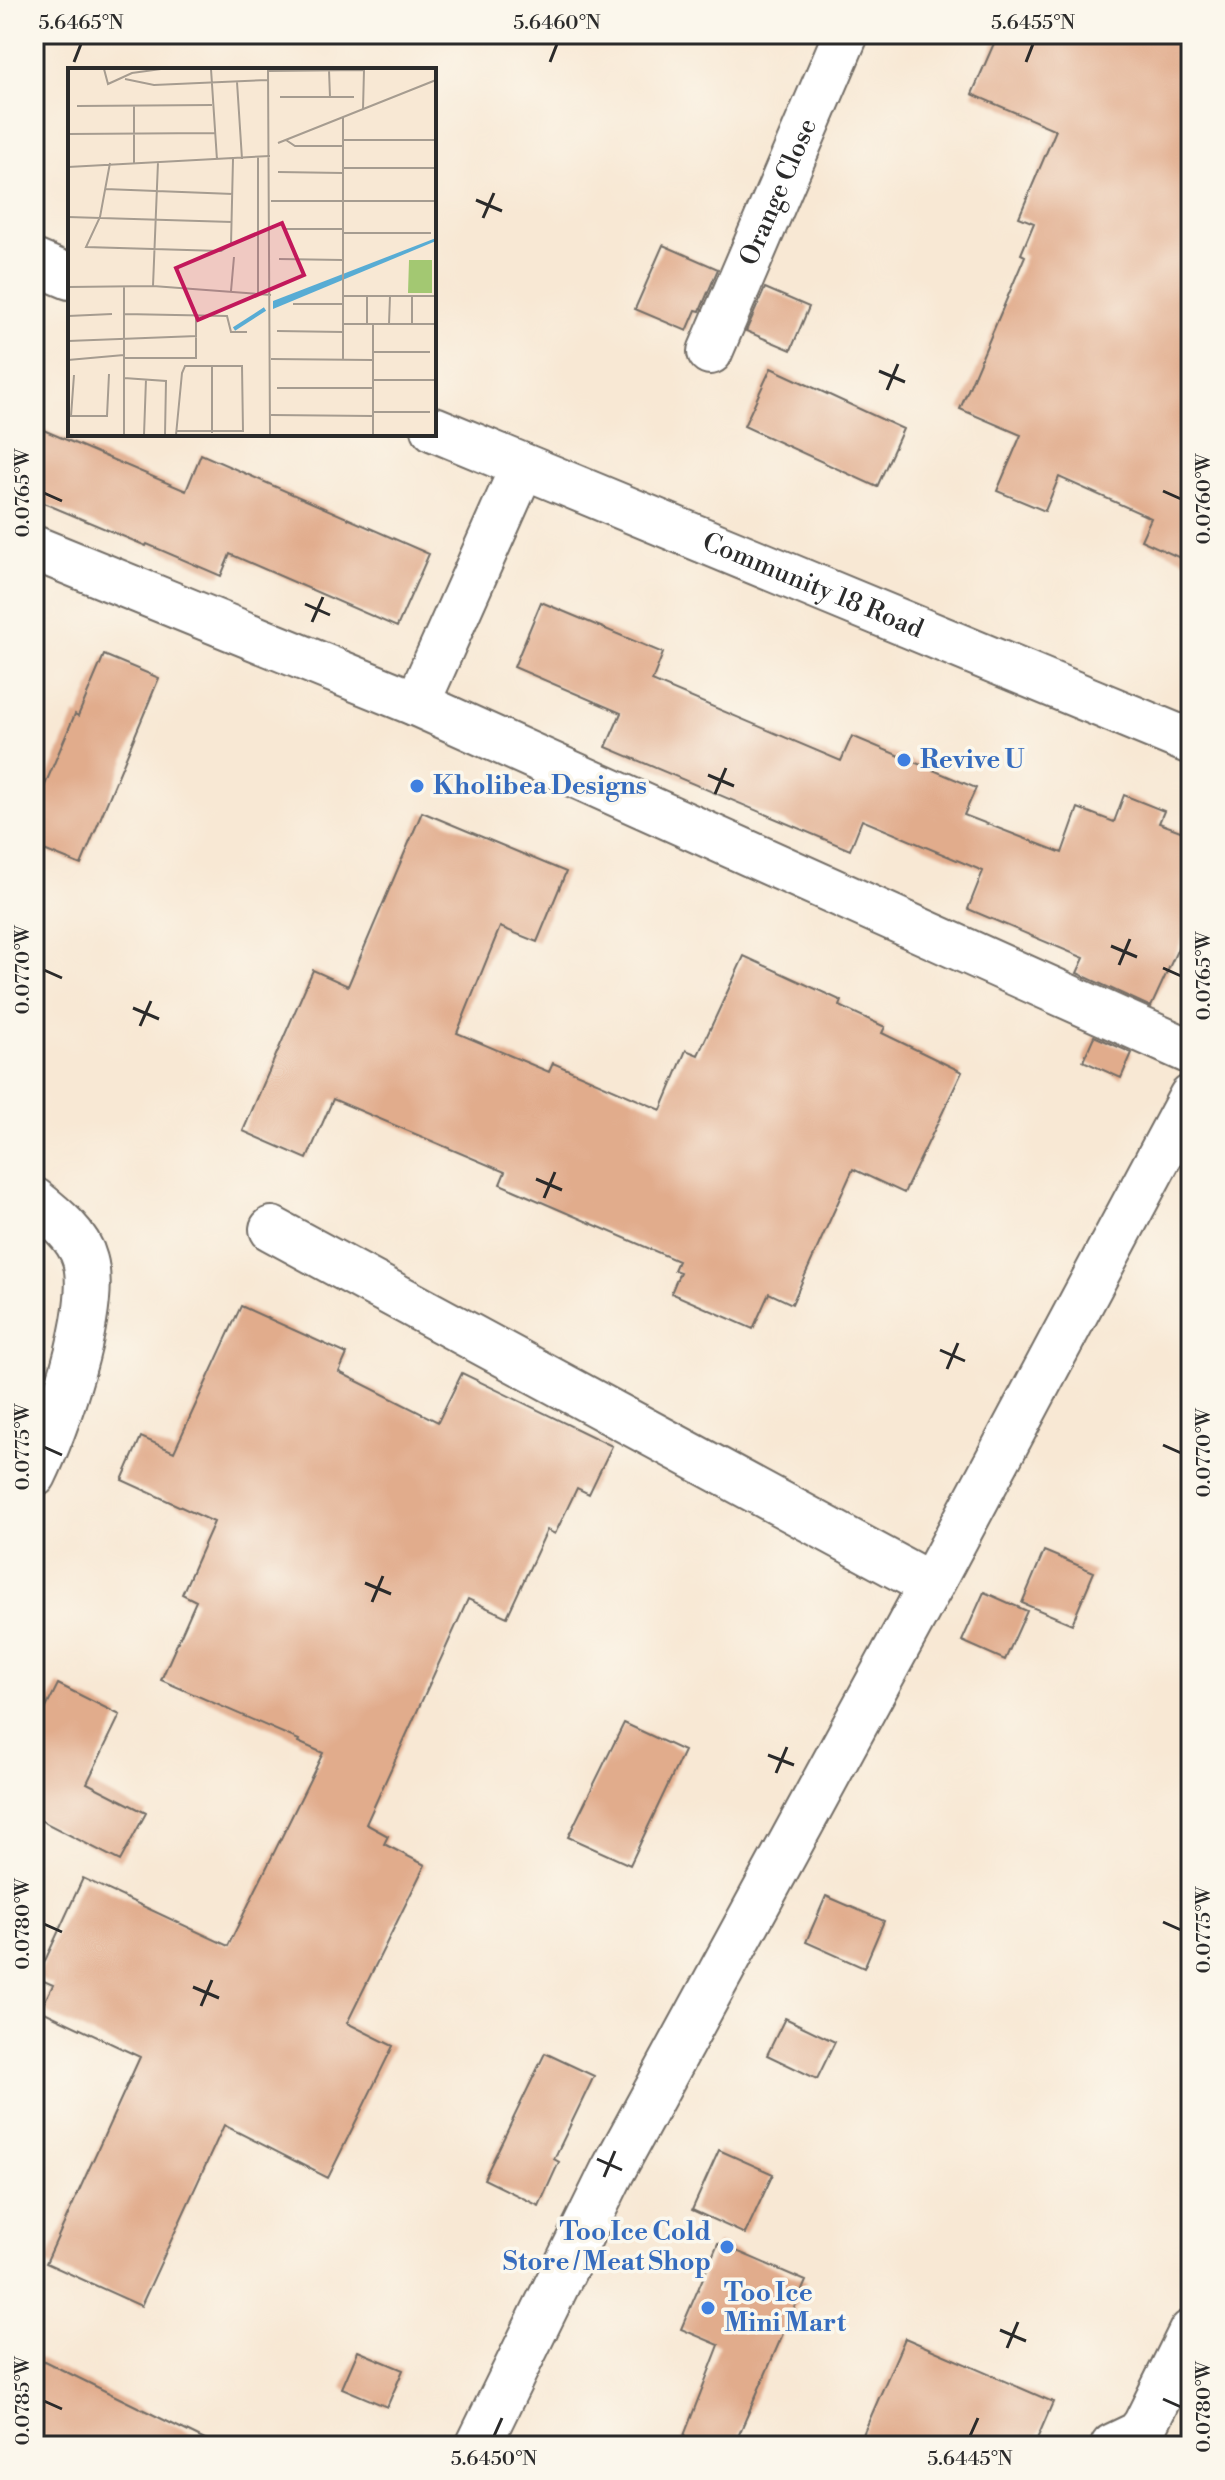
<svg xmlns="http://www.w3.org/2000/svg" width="1225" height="2480" viewBox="0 0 1225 2480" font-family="'Libre Bodoni',serif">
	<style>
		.building { fill: #e1ac8c }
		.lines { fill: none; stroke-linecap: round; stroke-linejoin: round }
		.minor-casing { stroke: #736d66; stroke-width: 48 }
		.secondary-casing { stroke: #736d66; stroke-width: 48 }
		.minor { stroke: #fff; stroke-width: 44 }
		.secondary { stroke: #fff; stroke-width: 44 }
		.ticks { fill: none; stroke: #2b2b2b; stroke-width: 3 }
		.shop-dot { fill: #3f7fe0; stroke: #fbf7ec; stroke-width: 3 }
		.labels { text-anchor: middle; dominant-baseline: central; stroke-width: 7; stroke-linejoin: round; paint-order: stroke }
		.street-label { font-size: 26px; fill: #2b2b2b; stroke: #fbf7ec }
		.shop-label { font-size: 26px; font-weight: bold; fill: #366cbe; stroke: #fbf7ec; text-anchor: start }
		.inset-river { fill: none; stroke: #58acd4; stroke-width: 4 }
		.inset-road { fill: none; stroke: #a69c90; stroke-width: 2 }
		.view { fill: #c2185b; fill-opacity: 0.15; stroke: #c2185b; stroke-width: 4 }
		.inset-edge { fill: none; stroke: #2b2b2b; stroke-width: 4 }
		.neatline { fill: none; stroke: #2b2b2b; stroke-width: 3 }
		.ticks-label { font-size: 20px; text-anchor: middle; fill: #2b2b2b }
	</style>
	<rect width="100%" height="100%" fill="#fbf7ec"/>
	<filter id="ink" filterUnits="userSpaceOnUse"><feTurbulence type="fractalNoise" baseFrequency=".0125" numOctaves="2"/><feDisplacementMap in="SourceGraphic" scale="16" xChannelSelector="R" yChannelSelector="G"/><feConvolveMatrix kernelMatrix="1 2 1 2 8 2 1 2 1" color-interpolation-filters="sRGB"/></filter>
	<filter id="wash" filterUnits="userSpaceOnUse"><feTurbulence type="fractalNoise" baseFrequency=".006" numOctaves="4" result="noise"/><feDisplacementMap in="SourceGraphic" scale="32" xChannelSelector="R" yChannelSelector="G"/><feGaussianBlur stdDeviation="1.8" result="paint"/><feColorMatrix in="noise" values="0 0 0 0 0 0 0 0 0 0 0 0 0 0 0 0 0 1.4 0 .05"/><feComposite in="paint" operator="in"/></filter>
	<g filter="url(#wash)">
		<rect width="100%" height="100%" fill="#f8e8d4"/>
		<g id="blocks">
			<!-- building -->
			<path class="building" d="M998,34H1191V563L1141,540L1151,518L1059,477L1045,511L997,491L1021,435L960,409L1025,256L1021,254L1034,223L1019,217L1056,130L972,94Z
				M663,245L718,269L700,311L696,310L687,331L635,309Z
				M765,288L809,307L791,350L746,331Z
				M771,368L903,429L877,487L744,426Z
				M34,426L186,491L201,454L429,554L397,627L230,554L221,576L147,544L146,546L34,499Z
				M541,602L663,653L652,681L841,761L852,736L976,788L964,815L1062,853L1078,808L1114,822L1124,795L1164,811L1159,823L1191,835V920L1151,1007L1077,973L1084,958L968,909L983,871L862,820L850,850L606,747L621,713L514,667Z
				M104,655L159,678L81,865L34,846V811L75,714L78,716Z
				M422,812L566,872L537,942L500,927L457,1033L549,1072L553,1063L661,1110L686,1050L698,1055L744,956L842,1001L840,1006L885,1027L882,1033L962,1072L904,1193L853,1169L792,1304L769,1293L753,1329L671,1293L680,1272L674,1270L678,1261L500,1184L505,1172L333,1099L307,1159L243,1131L313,970L348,986Z
				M1094,1036L1132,1053L1121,1078L1083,1061Z
				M241,1306L347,1354L339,1372L438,1422L462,1373L612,1446L589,1494L577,1488L555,1534L547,1530L507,1617L468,1599L366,1824L388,1836L384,1844L425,1865L347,2023L393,2046L328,2178L224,2125L141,2306L46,2263L140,2057L40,2010L53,1985L37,1978L83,1878L228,1946L323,1753L298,1742L299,1740L161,1680L196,1601L182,1594L214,1522L122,1480L141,1437L174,1452Z
				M1044,1551L1094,1572L1072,1624L1022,1603Z
				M984,1592L1027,1611L1005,1660L962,1641Z
				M58,1684L120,1715L87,1783L146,1813L120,1861L34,1817V1732Z
				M624,1723L684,1751L630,1865L568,1837Z
				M826,1896L884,1921L864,1968L806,1942Z
				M785,2018L835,2042L817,2079L767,2055Z
				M545,2053L594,2076L554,2159L559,2162L539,2206L484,2179Z
				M719,2150L773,2174L745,2234L692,2210Z
				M718,2243L806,2281L734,2446H680L719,2345L681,2329Z
				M905,2338L1053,2402L1034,2446H858Z
				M358,2351L403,2370L387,2407L342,2388Z
				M34,2356L217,2446H34Z"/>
		</g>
	</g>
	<g filter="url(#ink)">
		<use href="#blocks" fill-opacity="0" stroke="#736d66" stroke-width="2"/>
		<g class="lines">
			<!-- minor casing -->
			<g class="minor-casing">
				<g id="minor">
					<path id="s1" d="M710,352L846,34"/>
					<path d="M34,548L417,704L1191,1052"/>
					<path d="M417,704L523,466"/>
					<path d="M34,1200C53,1215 79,1236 85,1260C99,1309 56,1430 34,1475"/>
					<path d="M272,1229L931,1585"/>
					<path d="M478,2446L612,2172L931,1585L1191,1097"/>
					<path d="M1113,2446L1138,2434L1145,2425L1191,2332"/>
				</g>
			</g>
			<!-- secondary casing -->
			<g class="secondary-casing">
				<g id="secondary">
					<path d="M34,262L70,277"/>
					<path id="s2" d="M434,429L1191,742"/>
				</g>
			</g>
			<!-- minor -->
			<use href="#minor" class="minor"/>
			<!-- secondary -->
			<use href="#secondary" class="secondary"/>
		</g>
	</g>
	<!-- ticks -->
	<path class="ticks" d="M74,62L81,44M550,62L557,44M1026,62L1033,44M476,200L502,211M483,218L494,193M879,371L905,382M887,390L898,364M1163,491L1181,499M44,493L62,501M305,604L330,615M312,622L323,597M708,775L734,786M715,794L726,768M1111,946L1137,957M1119,965L1130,939M1163,968L1181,976M44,970L62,978M133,1008L159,1019M140,1026L151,1001M536,1179L562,1190M544,1198L555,1172M940,1350L965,1361M947,1369L958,1343M1163,1445L1181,1453M44,1447L62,1455M365,1583L391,1594M372,1602L383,1576M768,1755L794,1765M776,1773L787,1747M1163,1922L1181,1930M44,1924L62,1932M193,1987L219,1998M201,2006L212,1980M597,2159L622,2170M604,2177L615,2151M1000,2330L1026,2341M1007,2348L1018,2322M1163,2399L1181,2407M44,2401L62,2409M494,2436L502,2418M970,2436L978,2418"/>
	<!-- markers -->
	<g class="shop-dot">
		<circle cx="904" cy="760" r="8"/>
		<circle cx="417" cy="786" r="8"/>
		<circle cx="727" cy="2247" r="8"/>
		<circle cx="708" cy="2308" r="8"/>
	</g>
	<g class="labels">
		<!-- street labels -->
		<g class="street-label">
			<text stroke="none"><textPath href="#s1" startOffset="174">Orange Close</textPath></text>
			<text stroke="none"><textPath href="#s2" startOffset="410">Community 18 Road</textPath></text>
		</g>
		<!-- shop labels -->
		<g class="shop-label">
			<text x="920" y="760">Revive U</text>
			<text x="433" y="786">Kholibea Designs</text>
			<text x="711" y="2232" text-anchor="end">Too Ice Cold<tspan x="711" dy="30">Store / Meat Shop</tspan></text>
			<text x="724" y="2293">Too Ice<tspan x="724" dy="30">Mini Mart</tspan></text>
		</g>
	</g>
	<!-- overview -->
	<g transform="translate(68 68)">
		<rect width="368" height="368" fill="#f8e8d4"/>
		<path d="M341,192H364V225H340Z" fill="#a3c872"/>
		<path d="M368,170V173L205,241V233Z" fill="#58acd4"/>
		<path class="inset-river" d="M166,261L197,241"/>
		<path class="inset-road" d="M36,1L40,16L64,5L93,1M143,1L149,92M200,1L202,367M261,2L262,29M200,3L296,2M57,11L86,17L200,12M169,14L174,91M212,29H286M66,37V95M9,38L144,37M295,41L296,2M275,49V292M0,66L147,65M218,72L227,78H275M275,72H368M210,75L368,12M42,95L32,149L18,179L153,183L163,177L165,91M0,99L202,88M275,100H368M210,104L275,105M37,121L165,126M203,133H368M0,149L164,154M217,161H275M275,165H363M211,191L275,192M56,218V367M85,218L90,94M0,219L85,218L203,227M163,223L166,189M190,226V89M275,228H367M344,228V256M225,236H275M56,246L159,248L163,264H179M0,248L44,246M299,255V228M275,256H368M305,256V367M321,256L322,228M209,263L275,264M0,273L129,268M305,284H362M56,290H128V247M203,291L305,292M0,292L56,287M56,310L98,313L97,367M305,312H368M209,320H305M305,344H362M203,347L305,348M0,348H39L41,306M3,348L6,307M144,365V299M76,367L78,311M108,367L114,305L117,298H174L175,363H109"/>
		<path class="view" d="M214,155L236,207L130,252L108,200Z"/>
		<rect width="368" height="368" class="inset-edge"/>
	</g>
	<!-- margin -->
	<rect width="1225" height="2480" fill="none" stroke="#fbf7ec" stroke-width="88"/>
	<rect x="44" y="44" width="1137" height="2392" class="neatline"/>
	<g class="ticks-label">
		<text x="81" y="29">5.6465°N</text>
		<text x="557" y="29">5.6460°N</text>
		<text x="1033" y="29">5.6455°N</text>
		<text transform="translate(22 493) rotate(-90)" y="7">0.0765°W</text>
		<text transform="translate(1203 499) rotate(-90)" y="7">0.0760°W</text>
		<text transform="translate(22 970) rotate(-90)" y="7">0.0770°W</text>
		<text transform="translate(1203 976) rotate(-90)" y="7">0.0765°W</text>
		<text transform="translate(22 1447) rotate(-90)" y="7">0.0775°W</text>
		<text transform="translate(1203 1453) rotate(-90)" y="7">0.0770°W</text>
		<text transform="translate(22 1924) rotate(-90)" y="7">0.0780°W</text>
		<text transform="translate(1203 1930) rotate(-90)" y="7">0.0775°W</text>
		<text transform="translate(22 2401) rotate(-90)" y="7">0.0785°W</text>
		<text transform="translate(1203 2407) rotate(-90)" y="7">0.0780°W</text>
		<text x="494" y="2465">5.6450°N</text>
		<text x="970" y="2465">5.6445°N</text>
	</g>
</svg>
